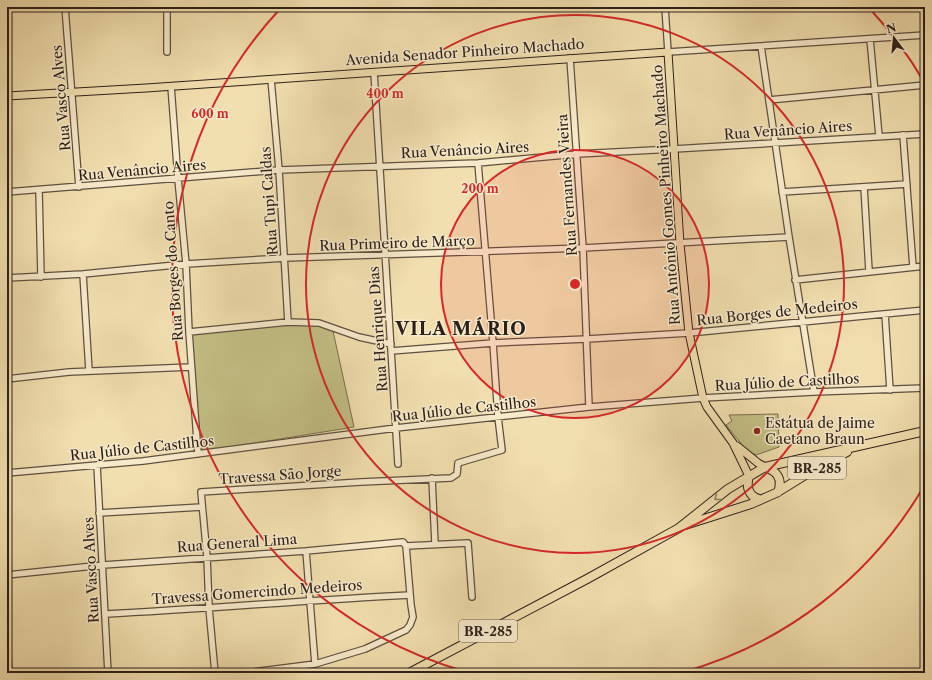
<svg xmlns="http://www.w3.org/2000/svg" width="932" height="680" viewBox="0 0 932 680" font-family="'Libre Caslon Text',serif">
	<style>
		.green { fill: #c3bf85; stroke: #787050 }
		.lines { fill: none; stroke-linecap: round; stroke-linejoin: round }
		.minor-casing { stroke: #5e5040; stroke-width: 8 }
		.major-casing { stroke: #2c201b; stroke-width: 9 }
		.highway-casing { stroke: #2c201b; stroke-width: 10 }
		.minor { stroke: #f7eacb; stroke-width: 5.5 }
		.major { stroke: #f2dfaf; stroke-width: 7 }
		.highway { stroke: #f2dfaf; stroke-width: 8 }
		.oneway { stroke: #8f8065 }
		.ring { fill: none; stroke: #d62828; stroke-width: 2 }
		.poi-dot { fill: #8f2418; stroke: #f7eacb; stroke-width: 1.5 }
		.labels { text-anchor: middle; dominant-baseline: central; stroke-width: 3; stroke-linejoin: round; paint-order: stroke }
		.shield { fill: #f7eacb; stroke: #695d50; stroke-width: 1 }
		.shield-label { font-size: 13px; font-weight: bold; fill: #2c201b }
		.street-label { font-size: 14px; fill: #2c201b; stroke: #f7eacb }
		.poi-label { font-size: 14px; fill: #2c201b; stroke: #f7eacb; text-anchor: start }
		.district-label { font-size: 18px; font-weight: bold; letter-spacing: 1px; fill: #2c201b; stroke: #f7eacb }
		.centre { fill: #d62828; stroke: #f7eacb; stroke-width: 2 }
		.ring-label { font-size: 12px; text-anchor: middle; font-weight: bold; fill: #d62828; stroke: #f7eacb; stroke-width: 3; stroke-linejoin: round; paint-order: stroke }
	</style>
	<rect width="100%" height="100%" fill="#f2dfaf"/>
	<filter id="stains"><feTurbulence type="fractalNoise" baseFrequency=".005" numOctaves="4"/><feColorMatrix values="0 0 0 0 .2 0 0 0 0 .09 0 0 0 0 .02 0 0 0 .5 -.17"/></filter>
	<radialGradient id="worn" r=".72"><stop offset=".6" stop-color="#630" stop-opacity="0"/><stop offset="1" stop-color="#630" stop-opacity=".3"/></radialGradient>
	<!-- green -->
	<path class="green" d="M288,323L319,324L333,331L354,427L200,452L190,332Z
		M778,414L779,447L756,455L747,451L726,425L732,421L729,415Z"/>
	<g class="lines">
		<!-- minor casing -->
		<g class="minor-casing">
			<path id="minor" d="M65,7L79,187
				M665,7L668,52L925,35
				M870,39L879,136
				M761,46L789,237L814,392
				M167,52V7
				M570,58L583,248L589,407
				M374,72L398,464
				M271,79L279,170L288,322
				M171,86L178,179L186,264L189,332L198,454
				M769,100L925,85
				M903,135L913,267
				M864,187L869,271
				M39,190L41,277
				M7,192L279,170L478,163L577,154L674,149L925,134
				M782,192L907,184
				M83,274L89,371
				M7,278L83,274L186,264L285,258L583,248L789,237
				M795,280L925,266
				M885,314L890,390
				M189,332L288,322L319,323L359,337L391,344
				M391,351L493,343L587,339L689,333L925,310
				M7,379L69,372L191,367
				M97,465L108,673
				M7,473L143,461L396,428L589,407L703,398L814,392L925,388
				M432,478L435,544
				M99,513L202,507
				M306,551L315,664
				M7,575L103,565L306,551L403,542L406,546L468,543L472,597
				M106,614C207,609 308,600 410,595
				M7,641L9,673
				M215,673L209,608L207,557L201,492L361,482L451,478L457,474L458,463L502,450L498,417L493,343L478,163
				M244,673L315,664L365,649L406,630L410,625L413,617L411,605L406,546"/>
		</g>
		<!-- major casing -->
		<g class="major-casing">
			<path id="major" d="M7,96L146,88L668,52L680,244L689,333L703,398L707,407L733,443L749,476
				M737,446L758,463L765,467"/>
		</g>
		<!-- highway casing -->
		<g class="highway-casing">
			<path id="highway" d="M765,467C777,471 783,479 778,492
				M749,476C746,486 748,496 759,499
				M685,525L751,504L776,493L823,464L847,452
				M409,673L587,579L679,528L728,489L765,467L925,431"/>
		</g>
		<!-- minor -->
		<use href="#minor" class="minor"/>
		<!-- major -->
		<use href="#major" class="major"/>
		<!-- highway -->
		<use href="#highway" class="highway"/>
	</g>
	<!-- one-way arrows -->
	<defs><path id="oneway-chevron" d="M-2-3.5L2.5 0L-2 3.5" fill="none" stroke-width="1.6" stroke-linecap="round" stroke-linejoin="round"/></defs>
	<use class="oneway" href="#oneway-chevron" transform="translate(717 498) rotate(142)"/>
	<!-- distance rings -->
	<circle cx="575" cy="284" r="134" fill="#d62828" fill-opacity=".12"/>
	<g class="ring">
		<circle cx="575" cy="284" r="134"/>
		<circle cx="575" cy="284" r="269"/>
		<path d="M924 486A403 403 0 0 1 683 672M467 672A403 403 0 0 1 280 9M870 9A403 403 0 0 1 924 82"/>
	</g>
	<!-- markers -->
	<circle class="poi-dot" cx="757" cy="431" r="4"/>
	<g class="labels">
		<!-- shield labels -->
		<g class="shield">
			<rect x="788" y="457" width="58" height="22" rx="3"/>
			<rect x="459" y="620" width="58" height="22" rx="3"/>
		</g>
		<g class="shield-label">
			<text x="817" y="468">BR-285</text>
			<text x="488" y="631">BR-285</text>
		</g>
		<!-- street labels -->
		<g class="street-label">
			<text transform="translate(465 52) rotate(-4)">Avenida Senador Pinheiro Machado</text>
			<text transform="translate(61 98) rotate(-95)">Rua Vasco Alves</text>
			<text transform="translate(788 130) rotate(-4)">Rua Venâncio Aires</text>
			<text transform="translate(465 150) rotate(-3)">Rua Venâncio Aires</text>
			<text transform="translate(142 170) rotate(-5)">Rua Venâncio Aires</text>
			<text transform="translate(567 185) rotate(-94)">Rua Fernandes Vieira</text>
			<text transform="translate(666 195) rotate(-94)">Rua Antônio Gomes Pinheiro Machado</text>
			<text transform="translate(269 201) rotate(-94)">Rua Tupi Caldas</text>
			<text transform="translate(397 243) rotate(-2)">Rua Primeiro de Março</text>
			<text transform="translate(173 271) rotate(-94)">Rua Borges do Canto</text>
			<text transform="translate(777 312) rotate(-6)">Rua Borges de Medeiros</text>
			<text transform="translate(378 329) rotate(-94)">Rua Henrique Dias</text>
			<text transform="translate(787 382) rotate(-3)">Rua Júlio de Castilhos</text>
			<text transform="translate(464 409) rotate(-6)">Rua Júlio de Castilhos</text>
			<text transform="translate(142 448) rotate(-6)">Rua Júlio de Castilhos</text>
			<text transform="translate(280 475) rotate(-4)">Travessa São Jorge</text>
			<text transform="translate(237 543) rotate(-4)">Rua General Lima</text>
			<text transform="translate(91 570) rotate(-93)">Rua Vasco Alves</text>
			<text transform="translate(257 592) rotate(-4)">Travessa Gomercindo Medeiros</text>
		</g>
		<!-- poi labels -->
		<g class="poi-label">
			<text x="765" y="423">Estátua de Jaime<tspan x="765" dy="16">Caetano Braun</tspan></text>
		</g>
		<!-- district labels -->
		<g class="district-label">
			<text x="461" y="329">VILA MÁRIO</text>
		</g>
	</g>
	<circle cx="575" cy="284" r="6" class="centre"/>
	<g class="ring-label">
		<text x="385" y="98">400 m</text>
		<text x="210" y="118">600 m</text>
		<text x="480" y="193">200 m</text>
	</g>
	<!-- margin -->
	<rect width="932" height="680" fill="none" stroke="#f2dfaf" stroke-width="24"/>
	<rect x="8" y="8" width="916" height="664" fill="none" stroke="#2c201b" stroke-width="2"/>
	<rect x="12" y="12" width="908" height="656" fill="none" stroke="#2c201b"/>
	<!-- north arrow -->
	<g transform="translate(894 38) rotate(344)" stroke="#f7eacb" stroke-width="3" paint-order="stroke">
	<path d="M0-3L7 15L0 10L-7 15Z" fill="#2c201b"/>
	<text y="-6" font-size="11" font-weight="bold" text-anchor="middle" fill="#2c201b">N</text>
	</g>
	<rect width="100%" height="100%" filter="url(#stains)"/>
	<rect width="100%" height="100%" fill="url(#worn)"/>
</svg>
